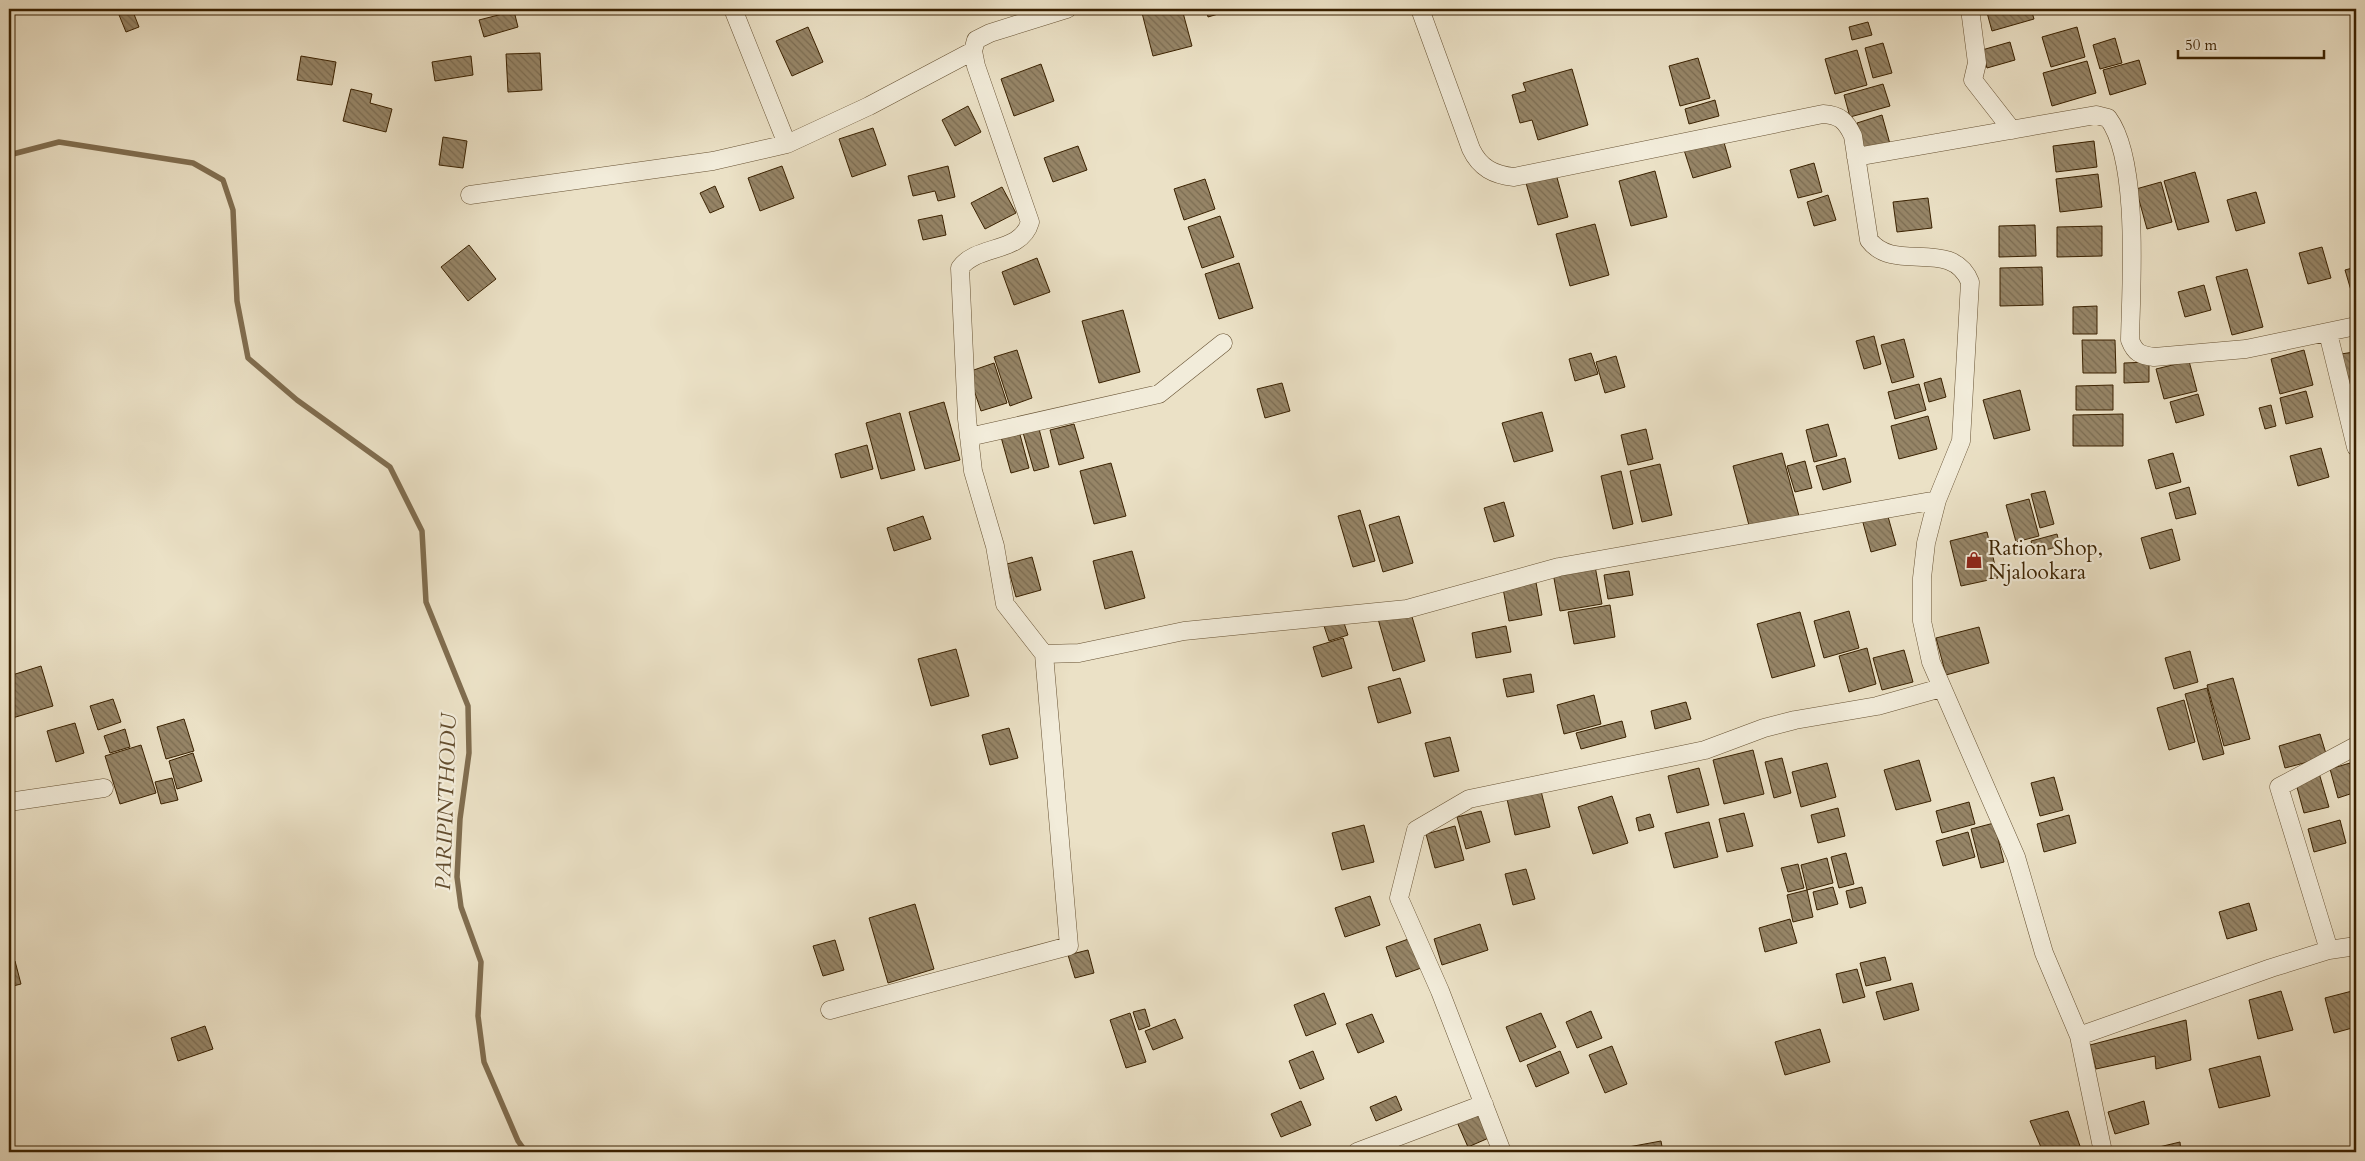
<svg xmlns="http://www.w3.org/2000/svg" width="2365" height="1161" viewBox="0 0 2365 1161" font-family="Cardo,serif">
	<style>
		.lines { fill: none; stroke-linecap: round; stroke-linejoin: round }
		.stream { stroke: #806d4f; stroke-width: 5.5 }
		.building { fill: url(#building-back-hatch); stroke: #3a2100 }
		.minor-casing { stroke: #665132; stroke-width: 19 }
		.minor { stroke: #f2ecda; stroke-width: 18 }
		.labels { text-anchor: middle; dominant-baseline: central; stroke-width: 4.5; stroke-linejoin: round; paint-order: stroke }
		.poi-label { font-size: 21px; fill: #3a2100; stroke: #f2ecda; text-anchor: start }
		.water-label { font-size: 22px; font-style: italic; fill: #634d2e; stroke: #f2ecda }
	</style>
	<defs>
		<pattern id="building-back-hatch" width="6" height="6" patternUnits="userSpaceOnUse" patternTransform="scale(1.25)"><rect width="6" height="6" fill="#968567"/><path d="M-1 5l2 2M0 0l6 6M5-1l2 2" fill="none" stroke="#7b6c52"/></pattern>
	</defs>
	<rect width="100%" height="100%" fill="#ebe1c6"/>
	<filter id="stains"><feTurbulence type="fractalNoise" baseFrequency=".004" numOctaves="4"/><feColorMatrix values="0 0 0 0 .2 0 0 0 0 .09 0 0 0 0 .02 0 0 0 .5 -.17"/></filter>
	<radialGradient id="worn" r=".72"><stop offset=".6" stop-color="#630" stop-opacity="0"/><stop offset="1" stop-color="#630" stop-opacity=".3"/></radialGradient>
	<g class="lines">
		<!-- stream -->
		<path class="stream" d="M9,155L59,142L193,163L223,180L233,210L237,301L248,358L297,400L390,467L422,531L426,602L468,706L469,753L460,819L457,877L461,907L481,962L478,1016L484,1062L518,1141L526,1152"/>
	</g>
	<!-- building -->
	<path class="building" d="M132,9L139,27L126,32L117,10Z
		M1141,9H1182L1192,46L1153,56Z
		M1206,9H1235L1208,17Z
		M1986,9H2031L2034,19L1992,31Z
		M514,11L518,27L484,37L479,20Z
		M1868,22L1872,35L1852,40L1849,27Z
		M808,27L823,62L792,76L776,41Z
		M2077,27L2085,57L2051,67L2042,37Z
		M2115,38L2122,63L2100,69L2093,45Z
		M2010,42L2015,60L1987,68L1982,50Z
		M1883,43L1892,73L1873,78L1865,48Z
		M1857,50L1867,85L1835,94L1825,59Z
		M540,53L542,90L508,92L506,54Z
		M301,56L336,62L332,85L297,80Z
		M471,56L473,75L435,81L432,62Z
		M1698,58L1710,98L1680,106L1669,66Z
		M2139,60L2146,84L2110,95L2103,70Z
		M2087,61L2096,93L2052,106L2043,73Z
		M1041,64L1054,101L1014,116L1001,79Z
		M1572,69L1588,125L1538,140L1532,120L1520,123L1512,95L1526,91L1523,83Z
		M1883,84L1890,106L1850,117L1844,95Z
		M351,89L372,94L370,103L392,109L386,132L343,121Z
		M1715,100L1719,116L1689,124L1685,109Z
		M968,106L981,132L955,146L942,120Z
		M1882,115L1890,144L1865,152L1857,123Z
		M873,128L886,165L852,177L839,139Z
		M443,137L467,141L463,168L439,165Z
		M1723,139L1731,167L1693,178L1684,150Z
		M2094,141L2097,167L2056,172L2053,146Z
		M1078,146L1087,170L1053,182L1044,158Z
		M1814,163L1822,192L1798,198L1790,170Z
		M782,166L794,198L760,211L748,178Z
		M948,166L955,197L938,201L935,191L913,196L908,176Z
		M1655,171L1667,217L1631,226L1619,181Z
		M2195,172L2209,222L2178,230L2164,181Z
		M1556,174L1568,217L1538,225L1526,183Z
		M2098,174L2102,207L2060,212L2056,179Z
		M1205,179L1215,209L1184,220L1174,189Z
		M2161,182L2172,222L2147,229L2136,189Z
		M715,186L724,207L710,213L700,193Z
		M1002,187L1016,213L985,229L971,203Z
		M2256,192L2265,223L2236,231L2227,200Z
		M1828,195L1836,220L1814,226L1807,202Z
		M1928,198L1932,228L1897,232L1893,202Z
		M942,215L946,235L923,240L918,220Z
		M1220,216L1234,257L1202,268L1188,227Z
		M1595,224L1609,275L1570,286L1556,234Z
		M2035,225L2036,256L1999,257V226Z
		M2102,226V256L2057,257V227Z
		M469,245L496,279L468,301L441,267Z
		M2322,247L2331,278L2308,284L2299,253Z
		M1037,258L1050,292L1014,305L1002,272Z
		M1239,263L1253,308L1219,319L1205,274Z
		M2042,267L2043,305L2000,306V268Z
		M2356,267V303L2355,304L2345,270Z
		M2247,269L2263,327L2232,335L2216,277Z
		M2204,285L2211,310L2185,317L2178,292Z
		M2097,306V334H2073V307Z
		M1123,310L1140,372L1099,383L1082,321Z
		M1874,336L1881,364L1864,369L1856,341Z
		M1904,339L1914,377L1892,383L1881,345Z
		M2082,340H2115L2116,373H2083Z
		M2356,340V385L2346,387L2341,354L2354,352L2352,341Z
		M1017,350L1032,398L1010,406L994,357Z
		M2304,350L2313,385L2280,394L2271,359Z
		M1591,353L1598,374L1575,381L1569,359Z
		M1616,356L1625,387L1605,393L1596,362Z
		M2189,361L2197,391L2164,399L2156,369Z
		M2149,362V382L2124,383V363Z
		M994,363L1007,403L981,411L968,372Z
		M1941,378L1946,397L1929,402L1924,383Z
		M1282,383L1290,411L1265,418L1257,389Z
		M1919,384L1926,410L1895,419L1888,392Z
		M2113,385V410H2076V386Z
		M2020,390L2030,430L1994,439L1983,400Z
		M2306,391L2313,417L2286,424L2280,398Z
		M2198,394L2204,415L2176,423L2170,402Z
		M944,402L960,460L925,469L909,412Z
		M2271,405L2276,426L2265,429L2259,408Z
		M1542,412L1553,451L1514,462L1502,423Z
		M900,413L915,470L881,479L866,423Z
		M2123,414V446H2073V415Z
		M1928,416L1937,449L1899,459L1891,426Z
		M1074,424L1084,458L1059,465L1050,430Z
		M1828,424L1837,456L1814,462L1806,430Z
		M1038,425L1049,467L1034,471L1022,429Z
		M1646,429L1653,459L1628,465L1621,435Z
		M1019,431L1029,468L1011,473L1001,437Z
		M867,445L873,469L841,478L835,454Z
		M2321,448L2329,477L2298,486L2290,456Z
		M1782,453L1799,516L1750,529L1733,466Z
		M2173,453L2181,482L2156,489L2148,460Z
		M1845,458L1851,482L1823,490L1816,466Z
		M1805,461L1812,488L1795,492L1787,466Z
		M1111,463L1126,516L1094,524L1080,471Z
		M1660,464L1672,515L1642,522L1630,471Z
		M1621,471L1633,524L1613,529L1601,476Z
		M2189,487L2196,514L2176,519L2169,493Z
		M2045,491L2054,524L2040,528L2031,494Z
		M2029,499L2039,536L2016,542L2006,505Z
		M1504,502L1514,536L1494,542L1484,508Z
		M1360,510L1375,561L1353,567L1338,516Z
		M1887,513L1896,545L1871,552L1862,519Z
		M923,516L931,539L894,551L887,528Z
		M1399,516L1413,563L1383,572L1369,525Z
		M2172,529L2180,560L2150,569L2141,538Z
		M1987,532L1998,578L1961,586L1950,541Z
		M2057,534L2060,546L2034,553L2031,541Z
		M1132,551L1145,598L1105,609L1093,561Z
		M1032,557L1041,590L1016,597L1007,564Z
		M1595,566L1602,604L1560,611L1553,573Z
		M1629,571L1633,595L1608,599L1604,575Z
		M1535,577L1542,615L1509,621L1502,583Z
		M1610,605L1615,637L1574,644L1568,612Z
		M1410,610L1425,661L1393,671L1378,619Z
		M1849,611L1859,648L1824,658L1814,621Z
		M1800,612L1815,666L1772,678L1757,624Z
		M1342,617L1348,635L1329,641L1323,623Z
		M1506,626L1511,652L1476,658L1472,633Z
		M1979,627L1989,663L1946,675L1936,638Z
		M1343,638L1352,668L1322,677L1313,647Z
		M1867,648L1876,684L1849,692L1839,656Z
		M956,649L969,696L931,706L918,659Z
		M1904,650L1913,682L1882,690L1873,658Z
		M2190,651L2198,682L2174,689L2165,658Z
		M41,666L53,706L9,719V676Z
		M1531,674L1534,692L1507,697L1503,679Z
		M1400,678L1411,713L1378,723L1368,687Z
		M2233,678L2250,739L2224,746L2207,685Z
		M2207,688L2224,754L2203,760L2185,694Z
		M1594,695L1601,724L1564,734L1557,705Z
		M113,699L121,722L98,730L90,706Z
		M2184,700L2195,742L2169,750L2157,708Z
		M1686,702L1691,719L1655,729L1651,711Z
		M184,719L194,751L166,759L157,727Z
		M1622,721L1626,737L1581,749L1576,733Z
		M75,723L84,753L56,762L47,731Z
		M1009,728L1018,758L990,765L982,735Z
		M125,729L130,747L110,753L104,736Z
		M2320,734L2327,757L2285,768L2279,746Z
		M1450,737L1459,771L1434,777L1425,743Z
		M141,745L156,793L120,804L105,756Z
		M1753,750L1764,794L1724,804L1713,760Z
		M193,753L202,781L177,789L169,761Z
		M1782,758L1791,793L1774,798L1765,762Z
		M1919,760L1931,801L1896,810L1884,770Z
		M1827,763L1836,797L1801,807L1792,772Z
		M2350,763L2356,792L2338,798L2330,769Z
		M1699,768L1709,805L1677,813L1668,776Z
		M2319,773L2329,807L2304,813L2295,780Z
		M2054,777L2063,810L2040,816L2031,783Z
		M172,778L178,800L161,804L155,782Z
		M1541,791L1550,827L1515,835L1507,799Z
		M1612,796L1628,843L1593,854L1578,807Z
		M1969,802L1975,824L1942,833L1936,811Z
		M1838,808L1845,836L1818,843L1811,815Z
		M1481,811L1490,842L1466,849L1457,817Z
		M1744,813L1753,846L1727,852L1719,819Z
		M1650,814L1654,827L1639,831L1636,818Z
		M2069,815L2076,843L2044,852L2037,824Z
		M2340,820L2346,843L2314,852L2308,829Z
		M1709,822L1718,857L1674,868L1665,833Z
		M1994,823L2004,862L1981,868L1971,829Z
		M1364,825L1374,862L1342,870L1332,833Z
		M1455,826L1464,860L1435,868L1426,834Z
		M1968,832L1975,857L1943,866L1936,841Z
		M1846,853L1854,884L1839,888L1831,857Z
		M1827,858L1833,883L1807,890L1801,865Z
		M1798,864L1804,888L1788,892L1781,868Z
		M1526,869L1535,899L1513,905L1505,874Z
		M1833,887L1838,904L1817,910L1813,892Z
		M1862,887L1866,903L1850,908L1846,891Z
		M1807,890L1813,917L1793,922L1787,895Z
		M1370,896L1380,925L1345,937L1335,908Z
		M2249,903L2257,930L2227,939L2219,912Z
		M915,904L934,969L888,983L869,918Z
		M1790,919L1797,943L1765,952L1759,928Z
		M1480,924L1488,950L1442,965L1434,939Z
		M1414,937L1424,967L1396,977L1386,947Z
		M835,940L844,970L823,976L813,946Z
		M1088,950L1094,973L1075,978L1068,955Z
		M1885,957L1891,980L1866,986L1860,963Z
		M15,961L21,984L9,987V963Z
		M1857,969L1865,997L1843,1003L1836,974Z
		M1912,983L1919,1010L1884,1020L1876,992Z
		M2356,990V1027L2334,1033L2325,998Z
		M2281,991L2293,1030L2258,1039L2249,1000Z
		M1324,993L1336,1024L1306,1036L1294,1005Z
		M1145,1009L1150,1026L1139,1030L1133,1012Z
		M1591,1011L1602,1038L1577,1048L1566,1022Z
		M1130,1013L1146,1062L1126,1068L1110,1020Z
		M1541,1013L1556,1047L1520,1062L1506,1027Z
		M1372,1014L1384,1042L1358,1053L1346,1024Z
		M1175,1019L1183,1038L1153,1050L1145,1031Z
		M2186,1020L2191,1060L2156,1069L2155,1056L2096,1069L2090,1045Z
		M205,1026L213,1049L178,1061L171,1038Z
		M1820,1029L1830,1062L1785,1075L1775,1042Z
		M1612,1046L1627,1084L1605,1093L1589,1055Z
		M1313,1051L1324,1079L1300,1089L1289,1061Z
		M1560,1051L1569,1073L1536,1087L1527,1065Z
		M2260,1056L2270,1096L2219,1108L2209,1069Z
		M1396,1096L1402,1110L1376,1121L1370,1107Z
		M1301,1101L1311,1125L1281,1137L1271,1114Z
		M2144,1101L2149,1124L2115,1134L2108,1112Z
		M2068,1111L2082,1152H2043L2030,1121Z
		M1480,1112L1491,1137L1468,1147L1457,1122Z
		M1661,1141L1663,1152H1624L1623,1148Z
		M2180,1142L2181,1152H2138Z"/>
	<g class="lines">
		<!-- minor casing -->
		<g class="minor-casing">
			<path id="minor" d="M733,9L787,144
				M1067,9L990,33L976,40L973,51L976,66L1030,222C1021,254 977,244 960,268L967,419L973,471L995,546L1005,604L1044,654L1079,653L1184,631L1407,609L1559,567L1937,500
				M1420,9L1471,149C1480,168 1494,175 1514,177L1823,114C1840,115 1846,121 1853,136L1869,240C1894,274 1952,237 1970,282L1961,441L1937,500L1926,543L1922,578V621L1931,662L2016,857L2044,953L2079,1036L2271,968L2329,950L2356,946
				M1970,9L1977,63L1973,80L2012,130
				M1856,157L2096,115L2108,118C2140,161 2131,286 2130,340C2135,353 2140,355 2154,357L2246,349L2356,326
				M470,195L713,161L787,144L869,106L973,51
				M2328,333L2356,447
				M969,437L1159,394L1223,343
				M9,802L104,788
				M2329,950L2279,787L2356,746
				M830,1010L1069,946L1044,654
				M2079,1036L2103,1152
				M1357,1152L1484,1104
				M1502,1152L1440,991L1399,898L1416,830L1469,799L1705,750L1764,728L1795,720L1877,706L1941,688"/>
		</g>
		<!-- minor -->
		<use href="#minor" class="minor"/>
	</g>
	<!-- icons -->
	<defs>
		<g id="shop-bare" transform="scale(1.35)"><path d="M-5-2.5h2.3a2.7 3.5 0 0 1 5.4 0H5L5.5 6h-11ZM-1.5-2.5h3a1.5 2.3 0 0 0-3 0Z" fill="#8f2418" stroke="#f2ecda" stroke-width="2.5" paint-order="stroke"/></g>
	</defs>
	<g fill-rule="evenodd">
		<use href="#shop-bare" x="1974" y="560"/>
	</g>
	<g class="labels">
		<!-- poi labels -->
		<g class="poi-label">
			<text x="1988" y="548">Ration Shop,<tspan x="1988" dy="24">Njalookara</tspan></text>
		</g>
		<!-- water labels -->
		<g class="water-label">
			<text transform="translate(446 802) rotate(-88)">PARIPINTHODU</text>
		</g>
	</g>
	<!-- margin -->
	<rect width="2365" height="1161" fill="none" stroke="#ebe1c6" stroke-width="30"/>
	<rect x="10" y="10" width="2345" height="1141" fill="none" stroke="#3a2100" stroke-width="2.5"/>
	<rect x="15" y="15" width="2335" height="1131" fill="none" stroke="#3a2100"/>
	<!-- scale -->
	<path d="M2178 50v8h146v-8" fill="none" stroke="#3a2100" stroke-width="2.5"/>
	<text x="2185" y="50" font-size="15" fill="#3a2100" stroke="#f2ecda" stroke-width="4" paint-order="stroke">50 m</text>
	<rect width="100%" height="100%" filter="url(#stains)"/>
	<rect width="100%" height="100%" fill="url(#worn)"/>
</svg>
